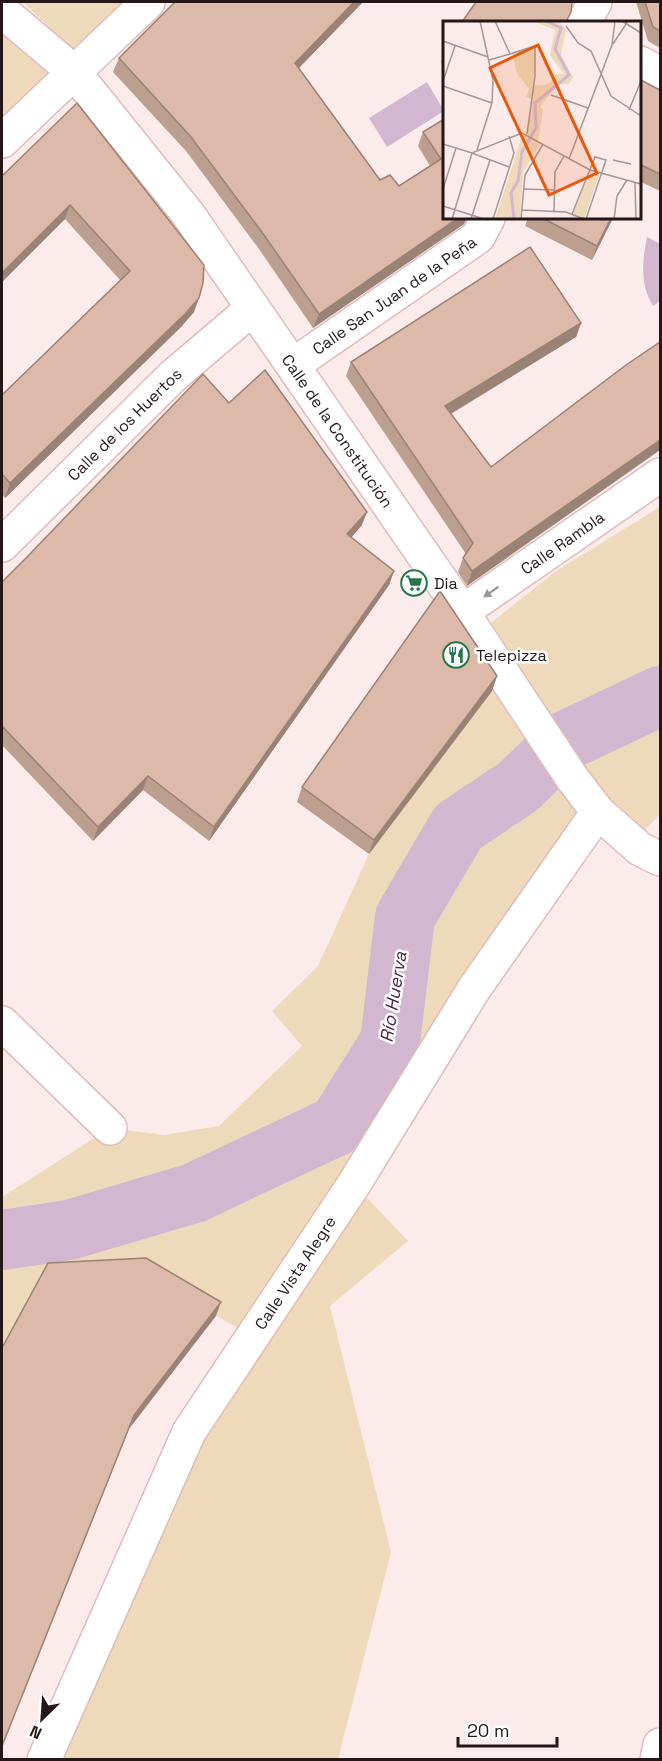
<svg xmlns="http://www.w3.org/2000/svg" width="662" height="1761" viewBox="0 0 662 1761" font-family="'Space Grotesk',sans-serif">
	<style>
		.green { fill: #efd9bb }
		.water { fill: #d3b7d1 }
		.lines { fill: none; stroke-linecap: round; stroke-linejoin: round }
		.river { stroke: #d3b7d1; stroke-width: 60 }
		.minor-casing { stroke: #e1bbb9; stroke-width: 36 }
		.minor { stroke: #fff; stroke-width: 33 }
		.wall { fill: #bd9f90 }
		.shaded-wall { fill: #9a8276 }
		.building { fill: #dcb9a8; stroke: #9a8276; stroke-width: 1.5 }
		.oneway { fill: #9d9797 }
		.labels { text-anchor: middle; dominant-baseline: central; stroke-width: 5; stroke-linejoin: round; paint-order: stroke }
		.street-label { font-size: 16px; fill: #251717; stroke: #fff }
		.poi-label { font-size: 16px; fill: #251717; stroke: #fff; text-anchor: start }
		.water-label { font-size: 18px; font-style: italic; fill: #472346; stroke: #fff }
		.inset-river { fill: none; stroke: #d3b7d1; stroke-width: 3 }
		.inset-road { fill: none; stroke: #a69696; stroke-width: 1.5 }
		.view { fill: #e8590c; fill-opacity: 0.15; stroke: #e8590c; stroke-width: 3 }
		.inset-edge { fill: none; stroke: #251717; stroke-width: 3 }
	</style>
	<rect width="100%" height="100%" fill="#fcebeb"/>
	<!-- green -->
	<path class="green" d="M23,2H136L78,55Z
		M2,24L60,71L2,128Z
		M660,507V814L633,843L598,812L354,1184L408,1241L330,1306L391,1552L338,1759H44L253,1337L141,1272L2,1354V1197L110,1128L164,1135L219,1126L302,1046L272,1011L318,966L369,854L503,675L477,634L556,571Z"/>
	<!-- water -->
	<path class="water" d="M427,82L444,111L387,147L369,118Z
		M647,237L660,244V301L653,306C640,284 642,262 647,237Z"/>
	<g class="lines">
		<!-- river -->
		<path class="river" d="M2,1240L69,1230L194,1193L338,1125L390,1042L405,917L458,827L519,786L565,741L660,696"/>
		<!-- minor casing -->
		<g class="minor-casing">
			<g id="minor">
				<path id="s1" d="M2,11L74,72L188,214L447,589L572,778L598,812L640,849L660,859"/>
				<path d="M584,22L595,2"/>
				<path d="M640,63L660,74"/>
				<path d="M2,141L148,2"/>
				<path id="s2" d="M293,365L478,237L488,218"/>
				<path id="s3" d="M2,545L173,376L253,308"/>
				<path id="s4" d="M462,612L660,475"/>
				<path d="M2,1023L110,1128"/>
				<path id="s5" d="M44,1760L189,1432L354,1184L474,989L598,812"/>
				<path d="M657,1760L660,1745"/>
			</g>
		</g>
		<!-- minor -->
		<use href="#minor" class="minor"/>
	</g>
	<!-- wall -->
	<path class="wall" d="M363,2L299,68L380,180L399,186L430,166L418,146L423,132L444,119L464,224L313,328L259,249L186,151L113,72L119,58Z
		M636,2H660V48L648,41Z
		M444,52V69L441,62Z
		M639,79L660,90V191L639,181Z
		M77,103L194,312L180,328L5,498L2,494V395L120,280L65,219L2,282V176Z
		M528,218H613L592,260L525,226Z
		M581,323L576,337L451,414L491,467L626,365L467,586L458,572L463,558L466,554L346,376L351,362Z
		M229,403L362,525L351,538L394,571L389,585L209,841L143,790L93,841L2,745V582Z
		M497,676L492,691L369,854L297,802L302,787Z"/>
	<!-- shaded-wall -->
	<path class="shaded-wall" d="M354,2H363L290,77L295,63Z
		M70,205L65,219L2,282V273Z
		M458,218H467L464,224L313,328L319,314Z
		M611,218H613L592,260L597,246Z
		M199,298L194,312L180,328L5,498L10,483Z
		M581,323L576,337L440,420L445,406Z
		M660,440V450L467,586L472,571Z
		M367,512L362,525L342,548L347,534Z
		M394,571L389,585L209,841L214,827Z
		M497,676L492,691L369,854L374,840Z
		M148,776L143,790L93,841L98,827Z
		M221,1302L216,1316L129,1429L2,1747L134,1415Z"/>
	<!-- building -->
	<path class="building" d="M175,2H354L295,63L380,180L390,175L399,186L441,159L423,132L444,119V218H458L319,314L264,235L191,137L119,58Z
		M476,2H572L571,12L566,22H462Z
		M645,2H660V31L653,27Z
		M639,79L660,90V174L639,164Z
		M77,103L204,265L203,283L199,298L186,313L10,483L2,474V395L130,271L70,205L2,273V176Z
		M542,218H611L597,246Z
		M530,247L581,323L445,406L491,467L626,365L660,342V440L472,571L463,558L473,543L351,362Z
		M265,370L367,512L347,534L394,571L214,827L148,776L98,827L2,726V582L27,557L203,374L229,403Z
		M440,591L497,676L374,840L302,787Z
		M146,1258L221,1302L134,1415L2,1746V1345L3,1346L48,1263Z"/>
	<!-- one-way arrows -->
	<defs><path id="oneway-solid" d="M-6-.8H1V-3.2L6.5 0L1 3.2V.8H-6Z" transform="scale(1.5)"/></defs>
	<use class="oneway" href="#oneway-solid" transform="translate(491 592) rotate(145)"/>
	<!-- icons -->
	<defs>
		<g id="supermarket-ring" transform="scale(1.35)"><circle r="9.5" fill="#fff" stroke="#247647" stroke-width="1.5"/><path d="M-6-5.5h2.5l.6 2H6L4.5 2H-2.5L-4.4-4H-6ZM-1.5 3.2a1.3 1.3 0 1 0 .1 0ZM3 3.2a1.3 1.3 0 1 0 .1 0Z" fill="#247647"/></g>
		<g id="restaurant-ring" transform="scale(1.35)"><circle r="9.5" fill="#fff" stroke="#247647" stroke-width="1.5"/><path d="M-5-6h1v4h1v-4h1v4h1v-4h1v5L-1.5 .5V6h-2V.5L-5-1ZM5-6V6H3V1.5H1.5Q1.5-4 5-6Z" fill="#247647"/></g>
	</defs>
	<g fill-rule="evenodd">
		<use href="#supermarket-ring" x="414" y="583"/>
		<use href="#restaurant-ring" x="456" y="655"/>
	</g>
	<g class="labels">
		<!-- street labels -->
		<g class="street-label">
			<text stroke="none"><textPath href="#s2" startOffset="123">Calle San Juan de la Peña</textPath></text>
			<text stroke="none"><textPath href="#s3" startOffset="172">Calle de los Huertos</textPath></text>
			<text stroke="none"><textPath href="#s1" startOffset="540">Calle de la Constitución</textPath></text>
			<text stroke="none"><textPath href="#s4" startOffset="122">Calle Rambla</textPath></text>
			<text stroke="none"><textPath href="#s5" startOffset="550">Calle Vista Alegre</textPath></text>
		</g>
		<!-- poi labels -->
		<g class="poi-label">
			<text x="434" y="583">Dia</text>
			<text x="476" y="655">Telepizza</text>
		</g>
		<!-- water labels -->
		<g class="water-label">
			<text transform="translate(393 997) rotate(-81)">Río Huerva</text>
		</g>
	</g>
	<!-- overview -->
	<g transform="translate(443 21)">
		<rect width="198" height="198" fill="#fcebeb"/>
		<path d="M90,0H115L123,8L118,34L130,56L126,63H115L97,86L100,88L95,120L98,122L80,151L77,198H52L80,112L83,113L89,78L83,76L86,68L74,53L69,31L92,25L91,64H101L108,61L109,53H121L107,34L112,9ZM147,150L156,154L141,198H137L129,195Z" fill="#efd9bb"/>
		<path class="inset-river" d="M71,198L68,172L75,160L79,131L93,107L92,82L126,54L112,28L118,7L103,0"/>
		<path class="inset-road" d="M179,0L198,12M123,5L135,22L148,30L168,75L198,95M0,20L45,36M170,23L185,0M67,33L92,25V55L84,113M46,39L67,33L52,0M0,60L12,25M0,65L49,82M108,74L145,87M186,89L198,60M0,123L29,132L79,112L147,149L198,163M34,129L49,82L50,59L37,0M126,138L169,24L172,0M170,139L188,143M192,162L193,198M0,168L13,127M80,168L111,169M0,185L41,198M79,189L123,191L141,198M111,190L112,151L121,135M129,193L152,136L163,139L143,198M9,198L29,132L66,146M28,198L47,139M50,198L71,132L66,115M78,198L82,154L100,123M171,198L174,175L184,159"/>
		<path class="view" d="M95,24L154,152L106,174L47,47Z"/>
		<rect width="198" height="198" class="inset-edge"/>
	</g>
	<!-- border -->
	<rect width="662" height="1761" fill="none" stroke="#251717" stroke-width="6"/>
	<!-- north arrow -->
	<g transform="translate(42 1719) rotate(205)" stroke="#ffffff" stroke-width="4.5" paint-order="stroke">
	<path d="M0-4.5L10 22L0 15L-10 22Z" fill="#251717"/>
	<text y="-9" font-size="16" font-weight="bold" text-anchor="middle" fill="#251717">N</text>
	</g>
	<!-- scale -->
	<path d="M458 1737v9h99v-9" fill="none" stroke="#251717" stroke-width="3"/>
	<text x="467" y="1737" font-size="18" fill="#251717" stroke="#ffffff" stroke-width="4.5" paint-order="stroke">20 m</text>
</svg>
